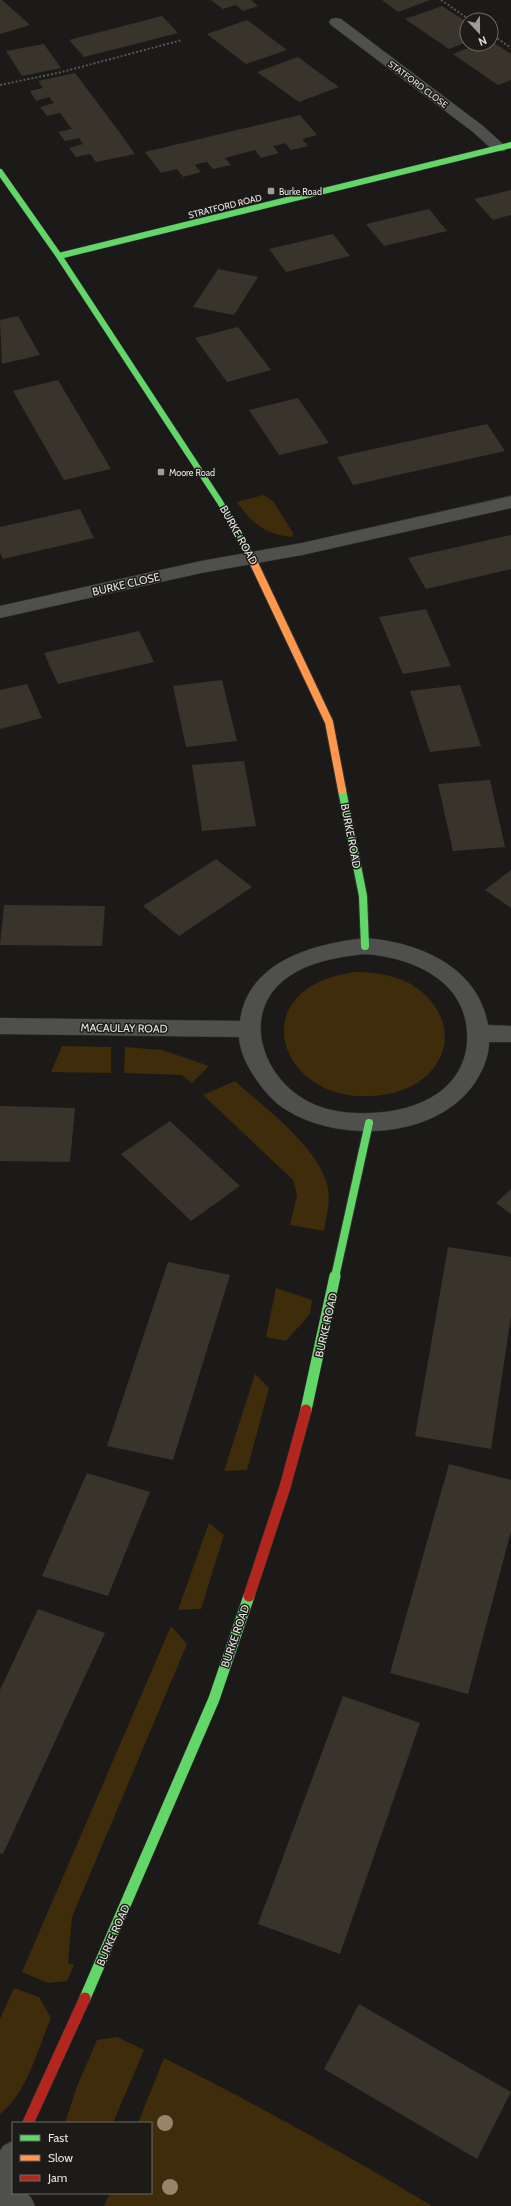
<svg xmlns="http://www.w3.org/2000/svg" width="511" height="2206" viewBox="0 0 511 2206" font-family="Cabin,sans-serif">
	<style>
		.green { fill: #3e2c0a }
		.building { fill: #39342b }
		.lines { fill: none; stroke-linecap: round; stroke-linejoin: round }
		.street-casing { stroke: #353534; stroke-width: 1 }
		.fast-far2-casing { stroke: #353534; stroke-width: 7 }
		.fast-far1-casing { stroke: #353534; stroke-width: 10 }
		.fast-casing { stroke: #353534; stroke-width: 12 }
		.slow-far1-casing { stroke: #353534; stroke-width: 7 }
		.slow-casing { stroke: #353534; stroke-width: 10 }
		.jam-casing { stroke: #353534; stroke-width: 12 }
		.path { stroke: #565654; stroke-width: 2; stroke-dasharray: 2 2; stroke-linecap: butt }
		.street { fill: #4f4f4e; fill-rule: evenodd }
		.fast-far2 { stroke: #63d668; stroke-width: 6 }
		.fast-far1 { stroke: #63d668; stroke-width: 8 }
		.fast { stroke: #63d668; stroke-width: 11 }
		.slow-far1 { stroke: #ff974d; stroke-width: 6 }
		.slow { stroke: #ff974d; stroke-width: 8 }
		.jam { stroke: #b3261e; stroke-width: 11 }
		.tree { fill: #97856a }
		.poi-dot { fill: #9e9d9b; stroke: #1c1b18; stroke-width: 1.5 }
		.labels { text-anchor: middle; dominant-baseline: central; stroke-width: 3; stroke-linejoin: round; paint-order: stroke }
		.far-street-label { font-size: 9px; fill: #e4e3e1; stroke: #1c1b18 }
		.far-poi-label { font-size: 9px; fill: #e4e3e1; stroke: #1c1b18; text-anchor: start }
		.street-label { font-size: 11px; fill: #e4e3e1; stroke: #1c1b18 }
	</style>
	<rect width="100%" height="100%" fill="#1b1a19"/>
	<!-- green -->
	<path class="green" d="M263,495L273,501L293,533L292,537C266,535 251,523 237,502Z
		M355,972C371,972 385,974 400,979C437,993 461,1036 432,1070C421,1083 405,1091 388,1094C281,1115 235,988 355,972Z
		M62,1046L111,1047V1073L51,1072Z
		M125,1047L162,1050L209,1066L192,1083L182,1075L124,1073Z
		M235,1081C265,1108 320,1148 328,1188C331,1202 326,1218 324,1231L290,1225L297,1195L293,1180L203,1095Z
		M276,1288L312,1300L310,1314L286,1341L266,1337Z
		M255,1374L269,1388L247,1470L224,1471Z
		M209,1523L224,1535L201,1609L178,1610Z
		M171,1626L187,1644L72,1917L68,1963L74,1965L67,1981L48,1983L22,1972Z
		M14,1988L39,1997L51,2018C37,2050 28,2092 0,2114V2019Z
		M117,2037L144,2050L113,2123H65L76,2089L97,2040Z
		M164,2058C256,2104 344,2153 432,2206H104L110,2193H151V2123H138Z"/>
	<!-- building -->
	<path class="building" d="M0,0H2L30,25L0,34Z
		M211,0H251L258,6L243,11L236,5L223,9Z
		M382,0H430L398,12Z
		M442,6L467,22V42L449,49L405,19Z
		M162,16L178,33L84,57L69,40Z
		M247,20L287,50L246,64L207,34Z
		M491,41L511,54V80L498,85L453,54L479,44H491Z
		M44,44L61,68L22,76L6,51Z
		M298,57L318,72L339,87L299,102L257,72Z
		M75,73L120,133L135,154L96,162L90,154L76,157L69,148L83,144L79,138L65,141L58,132L72,129L60,113L47,116L40,107L54,103L49,97L36,101L30,91L43,88L38,81Z
		M300,115L317,135L302,139L308,146L291,150L285,143L279,145L273,146L279,153L261,158L255,150L225,158L231,165L213,169L207,162L201,163L195,165L201,172L183,177L177,169L161,173L145,152Z
		M511,190V215L493,220L474,199Z
		M429,209L447,231L384,246L366,224Z
		M333,234L350,256L286,272L269,249Z
		M218,269L258,277L234,315L193,307Z
		M18,316L40,355L2,364L0,320Z
		M238,327L271,370L227,382L195,338Z
		M58,380L84,424L111,469L64,480L13,391Z
		M298,398L329,443L279,455L249,410Z
		M487,424L505,451L353,485L337,457Z
		M80,509L94,538L3,559L0,553V527Z
		M511,535V569L426,589L408,558Z
		M426,609L451,666L403,674L379,617Z
		M139,631L154,662L58,684L44,653Z
		M222,680L237,741L186,747L173,686Z
		M27,684L42,718L0,729V690Z
		M460,685L481,746L430,752L410,691Z
		M244,761L256,826L202,831L192,765Z
		M490,780L505,847L453,851L438,784Z
		M216,859L252,887L179,936L143,906Z
		M511,870V908L485,890Z
		M4,905L105,906L102,946L0,945Z
		M0,1106L75,1108L70,1162L0,1161Z
		M170,1121L240,1186L191,1221L121,1154Z
		M511,1189V1214L496,1203Z
		M448,1247L511,1257V1316L491,1449L415,1436Z
		M168,1262L230,1275L173,1460L107,1446Z
		M449,1464L511,1480V1531L468,1694L390,1673Z
		M87,1473L150,1492L108,1596L42,1576Z
		M38,1609L105,1633L3,1854L0,1853V1690Z
		M343,1696L420,1723L340,1954L258,1924Z
		M359,2004L511,2092L477,2159L324,2069Z"/>
	<g class="lines">
		<!-- street casing -->
		<g class="street-casing">
			<path id="street" d="M336,18L341,19L483,126L504,145L507,148L504,151H494L473,132L331,25L329,22L331,19Z
				M511,496V508L302,555L201,573L0,618V606L201,561L302,543Z
				M365,938C418,942 478,966 488,1025L511,1026V1042H489C489,1057 482,1072 474,1084C435,1139 342,1143 288,1111C274,1103 263,1090 254,1076C246,1064 240,1051 239,1037L0,1034V1018L240,1021C248,960 315,944 365,938ZM365,954C407,957 458,976 466,1023C471,1052 461,1077 437,1094C417,1107 395,1112 371,1113C347,1114 322,1111 302,1098C259,1071 242,1009 288,977C311,961 338,957 365,954Z
				M13,2141V2193C28,2193 29,2192 35,2206H0V2151L3,2146Z"/>
		</g>
		<!-- fast-far2 casing -->
		<g class="fast-far2-casing">
			<path id="fast-far2" d="M0,172L59,256L220,502L248,551
				M59,256L511,145"/>
		</g>
		<!-- fast-far1 casing -->
		<g class="fast-far1-casing">
			<path id="fast-far1" d="M342,790L363,896L365,946
				M335,1277L369,1123"/>
		</g>
		<!-- fast casing -->
		<g class="fast-casing">
			<path id="fast" d="M306,1410L335,1276
				M85,1998L214,1699L249,1596"/>
		</g>
		<!-- slow-far1 casing -->
		<g class="slow-far1-casing">
			<path id="slow-far1" d="M248,551L251,558"/>
		</g>
		<!-- slow casing -->
		<g class="slow-casing">
			<path id="slow" d="M251,557L329,722L342,790"/>
		</g>
		<!-- jam casing -->
		<g class="jam-casing">
			<path id="jam" d="M249,1596L285,1487L306,1410
				M28,2123L85,1998"/>
		</g>
		<!-- path -->
		<path class="path" d="M441,0L470,20
			M491,34L511,48
			M0,85L62,72L182,40"/>
		<!-- street -->
		<use href="#street" class="street"/>
		<!-- fast-far2 -->
		<use href="#fast-far2" class="fast-far2"/>
		<!-- fast-far1 -->
		<use href="#fast-far1" class="fast-far1"/>
		<!-- fast -->
		<use href="#fast" class="fast"/>
		<!-- slow-far1 -->
		<use href="#slow-far1" class="slow-far1"/>
		<!-- slow -->
		<use href="#slow" class="slow"/>
		<!-- jam -->
		<use href="#jam" class="jam"/>
	</g>
	<!-- trees -->
	<g class="tree">
		<circle cx="165" cy="2123" r="8"/>
		<circle cx="170" cy="2187" r="8"/>
	</g>
	<!-- markers -->
	<g class="poi-dot">
		<rect x="267" y="187" width="8" height="8" rx="2"/>
		<rect x="157" y="468" width="8" height="8" rx="2"/>
	</g>
	<g class="labels">
		<!-- far-street labels -->
		<g class="far-street-label">
			<text transform="translate(418 84) rotate(37)">STATFORD CLOSE</text>
			<text transform="translate(225 206) rotate(-14)">STRATFORD ROAD</text>
		</g>
		<!-- far-poi labels -->
		<g class="far-poi-label">
			<text x="279" y="191">Burke Road</text>
			<text x="169" y="472">Moore Road</text>
		</g>
		<!-- street labels -->
		<g class="street-label">
			<text transform="translate(239 535) rotate(61)">BURKE ROAD</text>
			<text transform="translate(126 584) rotate(-13)">BURKE CLOSE</text>
			<text transform="translate(351 836) rotate(79)">BURKE ROAD</text>
			<text transform="translate(124 1028) rotate(1)">MACAULAY ROAD</text>
			<text transform="translate(326 1325) rotate(-77)">BURKE ROAD</text>
			<text transform="translate(235 1636) rotate(-71)">BURKE ROAD</text>
			<text transform="translate(113 1935) rotate(-66)">BURKE ROAD</text>
		</g>
	</g>
	<!-- legend -->
	<rect x="12" y="2122" width="140" height="72" fill="#1c1b18" stroke="#6c6b68"/>
	<rect x="20" y="2135" width="20" height="6" fill="#63d668" stroke="#6c6b68"/>
	<text x="48" y="2142" font-size="12" fill="#e4e3e1">Fast</text>
	<rect x="20" y="2155" width="20" height="6" fill="#ff974d" stroke="#6c6b68"/>
	<text x="48" y="2162" font-size="12" fill="#e4e3e1">Slow</text>
	<rect x="20" y="2175" width="20" height="6" fill="#b3261e" stroke="#6c6b68"/>
	<text x="48" y="2182" font-size="12" fill="#e4e3e1">Jam</text>
	<!-- north arrow -->
	<g transform="translate(479 32) rotate(158)"><circle r="19" fill="#1c1b18" stroke="#6c6b68"/>
	<path d="M0-3L7 15L0 10L-7 15Z" fill="#9e9d9b"/>
	<text y="-6" font-size="11" font-weight="bold" text-anchor="middle" fill="#e4e3e1">N</text>
	</g>
</svg>
